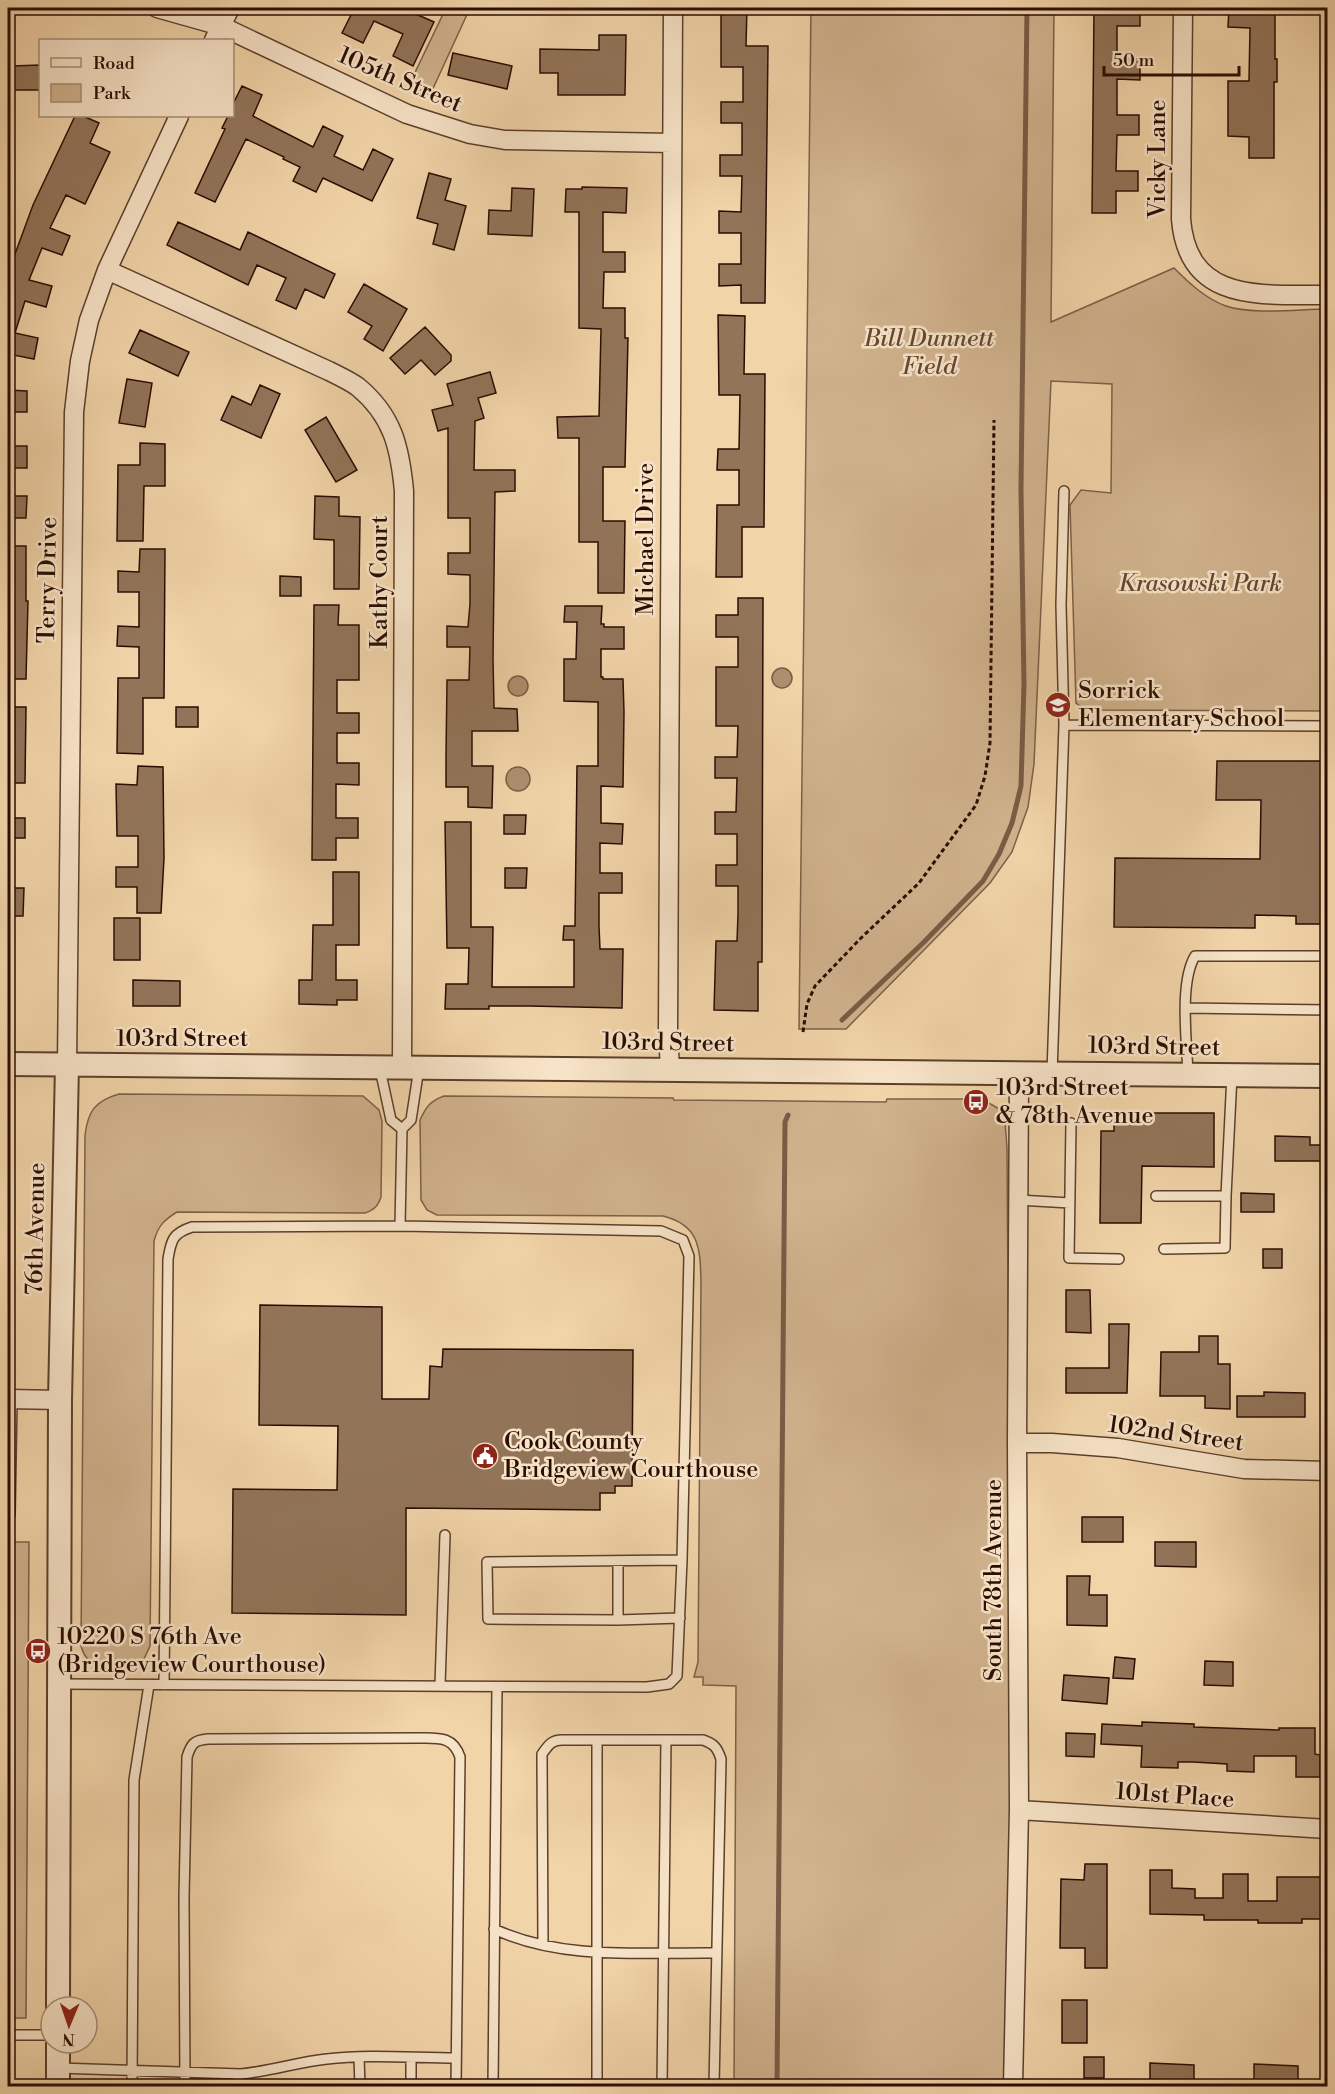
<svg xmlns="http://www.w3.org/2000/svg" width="1335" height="2094" viewBox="0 0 1335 2094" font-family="'Libre Bodoni',serif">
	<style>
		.green { fill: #d0b28d; stroke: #7c6048; stroke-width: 1.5 }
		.water { fill: #ae9070; stroke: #795c44; stroke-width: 1.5 }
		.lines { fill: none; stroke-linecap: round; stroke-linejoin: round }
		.stream { stroke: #795c44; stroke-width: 5 }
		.building { fill: #927459; stroke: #290d02; stroke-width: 1.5 }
		.service-casing { stroke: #5b3f2c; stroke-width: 12 }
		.minor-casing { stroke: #5b3f2c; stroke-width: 21 }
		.tertiary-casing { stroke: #5b3f2c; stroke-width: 26 }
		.path { stroke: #290d02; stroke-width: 3; stroke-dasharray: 4.5 3; stroke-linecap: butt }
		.service { stroke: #f7e3c7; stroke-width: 9 }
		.minor { stroke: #f7e3c7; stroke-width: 18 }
		.tertiary { stroke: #f7e3c7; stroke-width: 22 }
		.labels { text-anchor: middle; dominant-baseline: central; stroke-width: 5; stroke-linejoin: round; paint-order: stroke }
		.street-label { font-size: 24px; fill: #290d02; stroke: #f7e3c7 }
		.park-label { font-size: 24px; font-style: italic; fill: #634733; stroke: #f7e3c7 }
		.poi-label { font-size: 24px; fill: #290d02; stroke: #f7e3c7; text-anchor: start }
	</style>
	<rect width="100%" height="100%" fill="#f2d4a9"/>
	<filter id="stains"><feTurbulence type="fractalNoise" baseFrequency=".00333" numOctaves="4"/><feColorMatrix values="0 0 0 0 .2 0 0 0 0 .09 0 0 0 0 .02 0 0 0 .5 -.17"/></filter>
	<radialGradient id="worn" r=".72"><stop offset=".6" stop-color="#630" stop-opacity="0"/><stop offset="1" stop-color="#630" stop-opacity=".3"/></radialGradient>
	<!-- green -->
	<path class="green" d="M446,8H470L430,95L409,85Z
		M811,8H1054L1051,322L1174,268C1189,283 1206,299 1226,306C1252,315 1299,309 1328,309L1327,711L1092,710L1083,708L1076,703L1070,505L1081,490L1111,493L1112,384L1051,381L1034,764L1028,807L1012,852L990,883L846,1029H799Z
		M119,1094L363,1096L379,1110L382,1121L381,1197C378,1206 374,1210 365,1213L177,1212C164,1220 158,1226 154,1241L150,1646L142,1663C131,1667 101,1668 91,1662C85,1658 83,1653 81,1646L85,1135C88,1111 95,1101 119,1094Z
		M444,1096L673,1098L674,1100L886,1102L887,1099H982L1001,1110L1005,1122L1007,1148L1011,1738L1006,2086H734L736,1686L703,1685V1677H694L698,1662L701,1281C700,1249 700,1225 663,1216L437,1215L427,1210L421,1200L420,1120C426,1107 430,1101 444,1096Z
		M8,1542H29L26,2018H8Z"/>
	<!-- water -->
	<path class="water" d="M772 678a10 10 0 1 1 20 0a10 10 0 1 1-20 0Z
		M508 686a10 10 0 1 1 20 0a10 10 0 1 1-20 0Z
		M506 779a12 12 0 1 1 24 0a12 12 0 1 1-24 0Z"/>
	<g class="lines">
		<!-- stream -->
		<path class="stream" d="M842,1020L924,942L983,881L999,854L1012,823L1021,786L1024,684L1021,489L1027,8
			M777,2086L785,1122L788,1115"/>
	</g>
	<!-- building -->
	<path class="building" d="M345,8H402L434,22L413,66L393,56L403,34L374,21L363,43L342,33L353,11Z
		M721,8H747L746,46H768L765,303H741V285L719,286V264H741V233H719V211L741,212L742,176H720V155H742V123H721V102H743V67H721Z
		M1094,8H1140V26H1117V59H1140V80L1117,79V115H1139V135H1117L1116,171H1138V191H1116V213H1092Z
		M1229,8H1275V59H1277V82H1274V158H1249V137L1228,136V81H1249L1250,28L1228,27Z
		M599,35H626L625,95H558V73H540V49L599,50Z
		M453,53L512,66L507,89L448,75Z
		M40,65V90H12V66Z
		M242,86L262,95L253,116L272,126L313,147L323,126L343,136L334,156L363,170L373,149L393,159L372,201L323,178L316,192L293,181L300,167L283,159L284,157L246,139L215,202L195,193L225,129L222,128L228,116H232V106Z
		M75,116H83L99,123L90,143L110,152L85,204L66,195L50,228L70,236L62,255L42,248L29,280L52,286L46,307L25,301L15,333L38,338L34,359L8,354V273L33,205Z
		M429,173L451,179L445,200L466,206L454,250L433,244L438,224L417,218Z
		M582,187L627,188L626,213L603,212V252H625V272H604L603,308H625V338H628L625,467H603V521H625L624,593H598V542H579V438H558L557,417L599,416L601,329L579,328V212H565L566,189H582Z
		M512,188L534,189L532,236L488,234L489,210L511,211Z
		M178,222L240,250L248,232L335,274L324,298L305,289L296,309L276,300L286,278L257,265L248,285L167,245Z
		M364,284L407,309L383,351L364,339L372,326L348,312Z
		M718,315L745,316L744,374H765L764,527H742V577H716L717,505H739V470H717L718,449H739L740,395H719Z
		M425,327L451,355V361L435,375L421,360L405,374L390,358Z
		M140,330L189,352L178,376L129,353Z
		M490,372L496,393L478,398L484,418L475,421L474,470H515V491L495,492L493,658L494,708L517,709L518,731H472V766H493L492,808L468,807V787H446V756L447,680H469L470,647H447V626L468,627L470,604V575L448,574V553H470V518H448V428L438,431L432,410L453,405L447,384Z
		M127,379L152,383L145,427L119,423Z
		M260,385L280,394L261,438L221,420L232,396L251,405Z
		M8,390L27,391V412H8Z
		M326,417L357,470L336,482L305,430Z
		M140,443L165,444V486H144L143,541H117L118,465H140Z
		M8,446H27V468H8Z
		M8,496H27L26,518H8Z
		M315,496L339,497V516L360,517L359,589H334V540L314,539Z
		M8,546H26V601H28L26,679H8Z
		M140,549H165L164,698H143V754L117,753L118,678H139V647L117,646L118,626L139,627V592H118V571L139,572Z
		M280,576L301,577V596H280Z
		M738,598H763L762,962H758V1011L714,1010L716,941H737L738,914V886H716V865H737V834H715V812H736L737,778H715V757H737L738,726H716V667H738V637H716V615H738Z
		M314,605H339L338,625H359V680H337V713H359V733H337V763H359V785L336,784V818H358V838H336V860H312Z
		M565,606H602L601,624H604V627H624V649H601V677H603V679H623L624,712L623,787L601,786V823L623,824L622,844L600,843V873H622V893H599V926L600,949H623L622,1008L529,1006H489V1009H445L446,984H468L469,948H447L445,822H471V927H493L492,987H574V940H563L564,926H575L577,766H598V702L564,701V659H576L577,622H564Z
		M8,707H26L25,783H8Z
		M176,707H198V727H176Z
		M1217,761H1328L1327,924H1296V916L1255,915V928L1114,927L1115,858L1260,859L1261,800H1216Z
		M138,766L163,767L164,858L161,913H137V887H116V867H138V836H117L116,784L137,785Z
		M504,815H526L525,834H504Z
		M8,818H25V838H8Z
		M505,868H527L526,888H505Z
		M333,872H359V945H336V980H357V1000H337V1005L299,1004V980H312L313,925H333Z
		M8,888H24L23,916H8Z
		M114,918H140V960H114Z
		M133,980L180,981V1006H133Z
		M1147,1113H1214V1167L1142,1166L1141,1223H1100L1101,1131H1114V1122H1147Z
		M1275,1136L1310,1137V1145H1328V1161H1275Z
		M1241,1193L1274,1194V1212H1241Z
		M1263,1249H1282V1268H1263Z
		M1066,1290H1090L1091,1333L1066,1332Z
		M260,1305L382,1307V1399H429L430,1366L442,1367L443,1349L633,1350L632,1486H615V1493H600V1510L406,1508V1615L232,1613L233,1489L337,1490L338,1426L259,1425Z
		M1109,1324H1129L1127,1393H1066V1368H1109Z
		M1199,1336H1218V1364H1230V1409L1205,1408V1396H1160L1161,1352H1199Z
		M1264,1392L1305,1393V1417H1237V1396H1264Z
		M1082,1517H1123V1542H1082Z
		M1155,1542H1196V1567L1155,1566Z
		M1067,1576H1090L1089,1595H1107V1626L1067,1625Z
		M1115,1657L1135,1659L1133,1679L1113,1678Z
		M1205,1661L1233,1662V1686L1204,1685Z
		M1064,1675L1109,1678L1107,1704L1062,1700Z
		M1142,1722L1194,1724V1727L1279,1730V1728H1315V1754L1320,1755V1777H1296V1756H1254V1772L1227,1771V1764L1193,1762H1178V1768L1141,1767L1142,1746L1101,1744L1102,1724L1142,1726Z
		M1066,1733L1095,1734L1094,1757L1066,1756Z
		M1085,1864H1107V1968H1085V1948H1060L1061,1879L1084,1880Z
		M1150,1870H1172V1888L1195,1889V1898H1223V1874H1248V1901H1277V1877H1328V1919H1302V1923H1258V1920H1204V1915L1150,1914Z
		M1062,2000H1087V2043H1062Z
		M1084,2057H1104V2078H1084Z
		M1150,2063L1194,2065V2086H1150Z
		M1254,2064L1298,2066V2086H1254Z"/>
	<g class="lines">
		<!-- service casing -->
		<g class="service-casing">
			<path id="service" d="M1064,725L1328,726
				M1186,1008L1328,1010
				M380,1069L391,1120L402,1129
				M1052,1073L1064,725L1061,605L1064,491
				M1188,1075C1187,1042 1179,983 1195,956H1328
				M1071,1123L1069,1258L1119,1259
				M8,1137V1217
				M1156,1196H1226
				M1018,1200L1070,1203
				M400,1226L402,1129L411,1120L419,1068
				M1164,1249L1225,1248L1226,1196L1232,1075
				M10,1515L12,1399
				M680,1618L618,1620L488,1619L487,1562L682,1560
				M618,1620V1561
				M59,1684C255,1686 451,1686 647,1687L669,1684L677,1676L682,1560L689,1256L683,1240L661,1231L400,1226L192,1227C173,1233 171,1240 168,1259L164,1685
				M440,1685L445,1535
				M494,1929C563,1961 643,1952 717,1953
				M543,1945L542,1754C548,1746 551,1740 562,1740H703C714,1744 717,1747 721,1759L714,2086
				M8,2035H51
				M359,2058L360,2086
				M58,2068L241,2074C271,2071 298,2062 327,2059C369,2054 414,2058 456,2058
				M238,2074L239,2086
				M132,2086L134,1780L149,1685
				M185,2086L184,1897L187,1757C191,1744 194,1740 208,1739L419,1738C438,1738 453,1736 460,1757L456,2086
				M411,2086V2058
				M493,2086L497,1687
				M597,2086V1740
				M662,2086L666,1740"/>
		</g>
		<!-- minor casing -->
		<g class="minor-casing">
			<path id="minor" d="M157,8L221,26L407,114L470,134L505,140L672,143
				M1183,8L1181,219C1188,305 1263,294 1328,295
				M214,40L230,8
				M107,270L329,371C339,376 350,381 358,387C393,416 400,448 404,491L402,1068
				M67,1065L74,412L80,361L89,320L107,270L179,116
				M670,1070L668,1031L673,8
				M8,1399L60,1400
				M1017,1443H1052L1118,1448L1244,1469L1328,1471
				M1019,1810L1328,1829
				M1013,2086L1019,1810L1017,1443L1019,1073"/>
		</g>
		<!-- tertiary casing -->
		<g class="tertiary-casing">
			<path id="tertiary" d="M8,1064L1328,1076
				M58,2007L60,1400L67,1065
				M58,2086V2043"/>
		</g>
		<!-- path -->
		<path class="path" d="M803,1032L807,1004L815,986L861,938L919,883L976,805L985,776L990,743L994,420"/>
		<!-- service -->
		<use href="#service" class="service"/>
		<!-- minor -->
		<use href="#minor" class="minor"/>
		<!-- tertiary -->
		<use href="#tertiary" class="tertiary"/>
	</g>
	<!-- icons -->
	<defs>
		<g id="school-disc" transform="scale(1.35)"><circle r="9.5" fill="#8f2418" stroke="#f7e3c7"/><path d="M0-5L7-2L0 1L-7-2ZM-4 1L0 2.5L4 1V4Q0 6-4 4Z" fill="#fff"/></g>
		<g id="bus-disc" transform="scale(1.35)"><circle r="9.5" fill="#8f2418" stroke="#f7e3c7"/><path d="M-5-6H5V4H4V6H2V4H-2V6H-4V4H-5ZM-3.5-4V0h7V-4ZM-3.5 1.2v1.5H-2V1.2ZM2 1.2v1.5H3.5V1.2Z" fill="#fff"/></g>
		<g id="civic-disc" transform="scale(1.35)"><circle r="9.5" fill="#8f2418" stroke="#f7e3c7"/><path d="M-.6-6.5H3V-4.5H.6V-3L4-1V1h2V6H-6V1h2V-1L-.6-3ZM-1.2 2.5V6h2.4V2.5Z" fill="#fff"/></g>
	</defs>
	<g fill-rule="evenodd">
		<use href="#school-disc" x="1058" y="705"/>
		<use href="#bus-disc" x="976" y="1102"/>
		<use href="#civic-disc" x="485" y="1456"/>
		<use href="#bus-disc" x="38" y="1651"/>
	</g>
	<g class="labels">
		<!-- street labels -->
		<g class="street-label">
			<text transform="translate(400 80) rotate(23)">105th Street</text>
			<text transform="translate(1158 159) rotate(-90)">Vicky Lane</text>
			<text transform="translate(646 539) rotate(-90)">Michael Drive</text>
			<text transform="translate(48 580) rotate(-89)">Terry Drive</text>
			<text transform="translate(380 582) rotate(-90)">Kathy Court</text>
			<text x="182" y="1039">103rd Street</text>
			<text transform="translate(668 1043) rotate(1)">103rd Street</text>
			<text transform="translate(1154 1047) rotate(1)">103rd Street</text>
			<text transform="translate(36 1229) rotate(-89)">76th Avenue</text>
			<text transform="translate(1176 1434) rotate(8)">102nd Street</text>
			<text transform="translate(994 1580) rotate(-90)">South 78th Avenue</text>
			<text transform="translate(1175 1796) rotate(4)">101st Place</text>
		</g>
		<!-- park labels -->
		<g class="park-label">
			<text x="929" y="339">Bill Dunnett<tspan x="929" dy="28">Field</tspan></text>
			<text x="1200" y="584">Krasowski Park</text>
		</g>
		<!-- poi labels -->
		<g class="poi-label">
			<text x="1078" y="691">Sorrick<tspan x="1078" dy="28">Elementary School</tspan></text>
			<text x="996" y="1088">103rd Street<tspan x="996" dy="28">&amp; 78th Avenue</tspan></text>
			<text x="504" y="1442">Cook County<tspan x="504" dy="28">Bridgeview Courthouse</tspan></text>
			<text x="57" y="1637">10220 S 76th Ave<tspan x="57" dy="28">(Bridgeview Courthouse)</tspan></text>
		</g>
	</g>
	<!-- margin -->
	<rect width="1335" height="2094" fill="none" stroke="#f2d4a9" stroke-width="30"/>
	<rect x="9" y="9" width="1317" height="2076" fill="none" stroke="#290d02" stroke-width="3"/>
	<rect x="15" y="15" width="1305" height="2064" fill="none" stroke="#290d02" stroke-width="1.5"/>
	<!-- legend -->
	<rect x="39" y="39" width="195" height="78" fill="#f7e3c7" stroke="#a58d78" stroke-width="1.5"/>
	<rect x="51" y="58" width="30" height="9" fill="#f7e3c7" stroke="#a58d78" stroke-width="1.5"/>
	<text x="93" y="69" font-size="18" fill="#290d02">Road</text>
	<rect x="51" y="84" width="30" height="18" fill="#d0b28d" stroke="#a58d78" stroke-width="1.5"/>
	<text x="93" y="99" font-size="18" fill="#290d02">Park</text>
	<!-- north arrow -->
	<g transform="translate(69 2025) rotate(182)"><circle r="28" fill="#f7e3c7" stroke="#a58d78" stroke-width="1.5"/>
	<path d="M0-4.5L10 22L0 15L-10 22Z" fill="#8f2418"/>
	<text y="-9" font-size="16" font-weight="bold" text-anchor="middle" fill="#290d02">N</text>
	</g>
	<!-- scale -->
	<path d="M1104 66v9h135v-9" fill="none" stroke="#290d02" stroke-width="3"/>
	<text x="1113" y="66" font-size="18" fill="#290d02" stroke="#f7e3c7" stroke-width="4.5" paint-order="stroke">50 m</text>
	<rect width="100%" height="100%" filter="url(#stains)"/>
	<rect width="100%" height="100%" fill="url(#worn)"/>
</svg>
